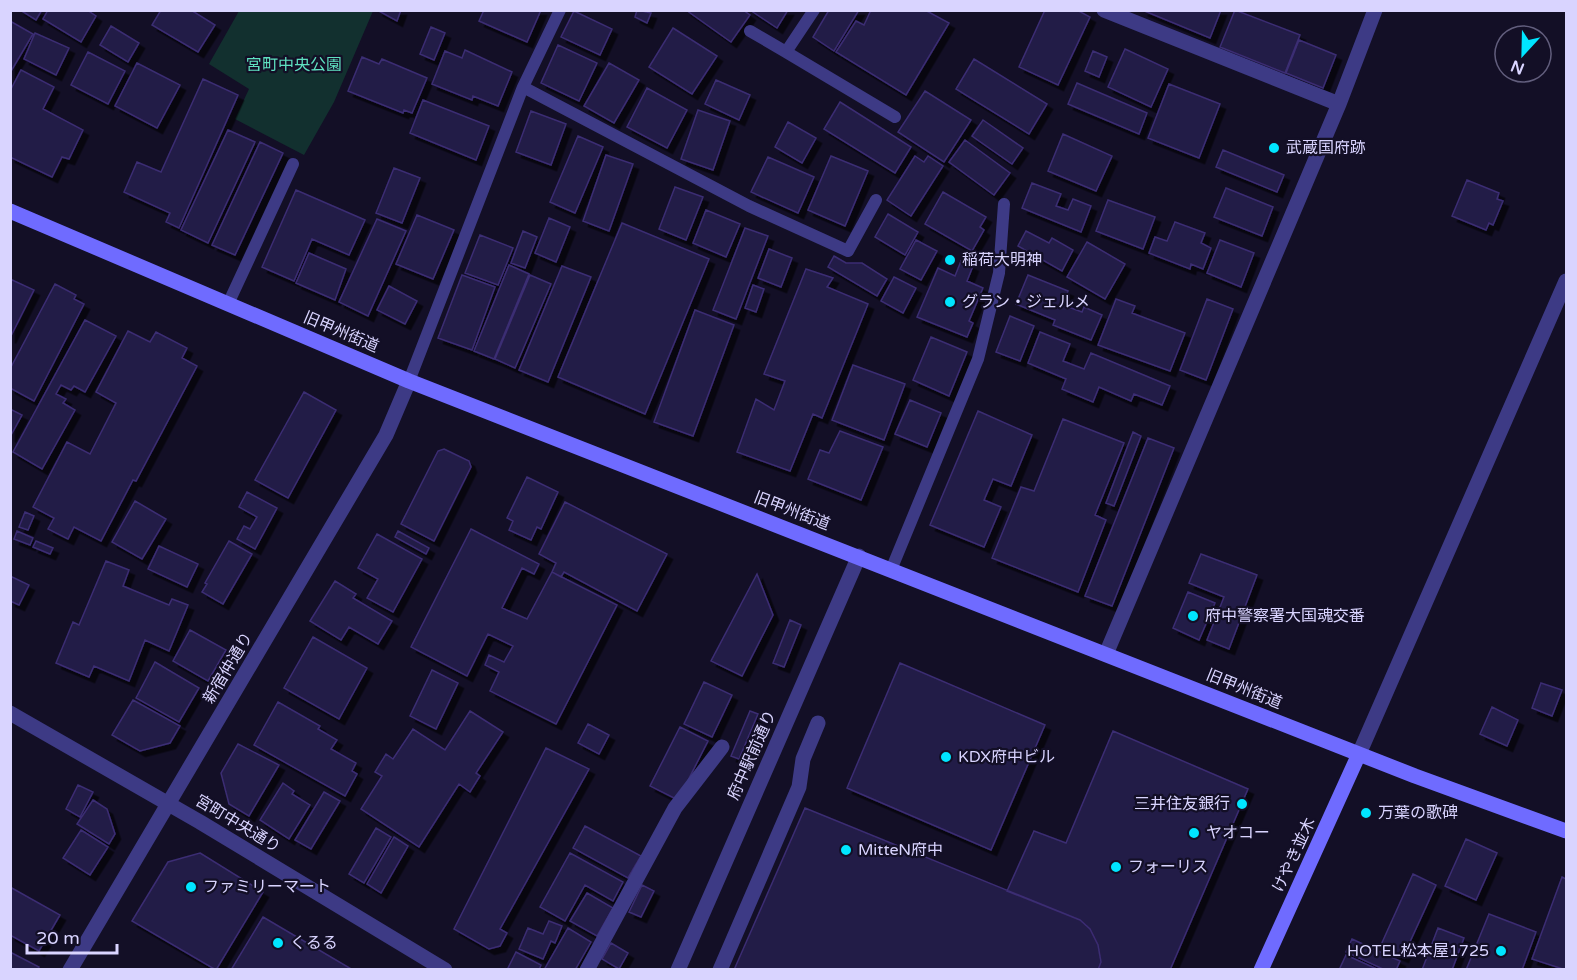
<svg xmlns="http://www.w3.org/2000/svg" width="1577" height="980" viewBox="0 0 1577 980" font-family="'Varela Round','Noto Sans JP',sans-serif">
	<style>
		.green { fill: #12302f }
		.building { fill: #241b47; stroke: #3b2d73; stroke-width: 1.5; filter: url(#shadow) }
		.lines { fill: none; stroke-linecap: round; stroke-linejoin: round }
		.service { stroke: #3d3a85; stroke-width: 12 }
		.pedestrian { stroke: #3d3a85; stroke-width: 15 }
		.minor { stroke: #3d3a85; stroke-width: 15 }
		.tertiary { stroke: #3d3a85; stroke-width: 15 }
		.secondary { stroke: #6f6bff; stroke-width: 15 }
		.poi-dot { fill: #00e5ff; stroke: #130f26; stroke-width: 2 }
		.labels { text-anchor: middle; dominant-baseline: central; stroke-width: 4.5; stroke-linejoin: round; paint-order: stroke }
		.park-label { font-size: 16px; fill: #5fe0c0; stroke: #130f26 }
		.poi-label { font-size: 16px; fill: #d9d4ff; stroke: #130f26; text-anchor: start }
		.street-label { font-size: 16px; fill: #d9d4ff; stroke: #130f26 }
	</style>
	<defs>
		<filter id="shadow"><feDropShadow dx="5.5" dy="5.5" stdDeviation="0" flood-color="#0009"/></filter>
	</defs>
	<rect width="100%" height="100%" fill="#130f26"/>
	<!-- green -->
	<path class="green" d="M239,11H373L334,102L304,155L235,119L249,89L209,64Z"/>
	<!-- building -->
	<path class="building" d="M20,10H42L36,20Z
		M48,10H87L96,16L81,42L43,19Z
		M161,10H191L215,25L198,52L152,25Z
		M377,10H401L397,21Z
		M484,10H541L527,42L479,21Z
		M637,10L651,13L647,23L635,17Z
		M686,10H743L750,15L731,42Z
		M750,10H788L777,28Z
		M829,10H859L834,51L813,37Z
		M871,10H925L949,23L906,95L836,52L856,21L864,25Z
		M1045,10H1077L1090,17L1058,85L1019,67Z
		M1142,10H1221L1210,38Z
		M1235,10L1300,35L1285,73L1220,47Z
		M574,11L612,29L600,55L561,37Z
		M10,21L33,34L10,73Z
		M111,26L139,43L128,62L100,45Z
		M431,27L445,33L434,60L420,54Z
		M673,28L717,56L692,94L649,67Z
		M35,33L69,48L56,75L24,59Z
		M1299,40L1336,55L1323,88L1286,73Z
		M558,45L597,63L579,101L541,83Z
		M1125,49L1168,69L1151,107L1108,87Z
		M465,50L512,72L498,106L473,96L472,100L432,84L445,51L462,58Z
		M1093,51L1107,57L1099,77L1085,71Z
		M88,52L125,71L108,104L71,85Z
		M362,57L379,64L382,59L427,78L412,113L404,110L403,113L348,91Z
		M974,59L1047,104L1029,134L956,89Z
		M137,63L180,85L157,128L115,106Z
		M609,63L639,80L614,123L584,106Z
		M21,70L54,87L43,109L83,130L69,159L62,157L52,177L10,157V91Z
		M203,79L238,95L179,228L166,222L170,213L124,192L137,162L161,172Z
		M716,80L750,95L739,120L705,104Z
		M1077,83L1147,113L1139,134L1068,104Z
		M1169,84L1220,104L1199,158L1148,138Z
		M647,88L687,110L667,148L627,127Z
		M925,91L971,120L944,162L898,132Z
		M423,100L489,126L476,160L410,133Z
		M840,102L911,147L895,173L824,129Z
		M698,110L730,121L713,170L681,159Z
		M531,111L566,124L551,165L516,152Z
		M983,120L1023,148L1012,164L972,136Z
		M788,122L816,138L802,163L775,147Z
		M228,130L255,142L208,243L181,230Z
		M1063,134L1112,156L1096,191L1048,171Z
		M578,136L603,147L575,213L550,202Z
		M965,140L1010,173L994,195L949,162Z
		M260,142L283,153L235,255L212,245Z
		M1223,150L1284,175L1277,192L1216,167Z
		M606,155L633,164L609,231L583,221Z
		M831,156L868,171L845,226L808,210Z
		M915,156L924,162L928,156L943,166L911,216L887,200Z
		M768,157L814,177L798,213L751,192Z
		M394,168L420,178L402,223L376,213Z
		M1467,180L1499,193L1497,199L1503,201L1493,225L1489,223L1486,230L1452,216Z
		M1032,183L1061,194L1056,206L1068,210L1073,199L1091,206L1081,232L1022,208Z
		M675,187L703,197L686,240L659,229Z
		M1226,188L1273,207L1262,236L1214,217Z
		M296,190L365,220L349,255L312,239L294,281L262,267Z
		M943,192L986,217L980,227L984,230L972,251L925,224Z
		M1108,200L1155,217L1143,249L1096,231Z
		M706,210L740,224L726,257L693,243Z
		M888,214L918,232L905,255L875,237Z
		M417,215L454,230L433,279L396,264Z
		M549,218L570,227L556,262L535,253Z
		M377,219L406,231L368,316L339,302Z
		M1175,222L1205,233L1201,243L1211,248L1203,269L1191,264L1190,269L1149,253L1155,237L1167,241Z
		M622,223L709,259L645,414L558,377Z
		M745,228L768,236L736,319L713,310Z
		M523,231L537,237L525,268L511,263Z
		M1026,231L1049,243L1052,238L1073,250L1062,271L1018,246Z
		M480,235L513,248L498,285L465,273Z
		M916,240L937,251L921,280L900,269Z
		M1220,240L1254,253L1241,287L1207,273Z
		M1087,242L1125,264L1105,299L1067,277Z
		M769,249L792,258L781,287L758,278Z
		M309,253L346,269L335,300L296,283Z
		M834,256L846,263H862L887,279L877,296L828,267Z
		M961,261L973,266L967,281L983,288L969,321L973,323L967,337L917,317L938,268L955,276Z
		M509,265L529,274L494,359L474,351Z
		M562,266L591,277L548,382L519,370Z
		M806,269L833,278L827,287L868,304L822,418L813,414L790,471L737,452L756,399L774,410L785,381L764,374Z
		M462,275L495,287L472,350L438,338Z
		M530,275L551,284L515,368L495,359Z
		M1028,275L1068,291L1063,305L1082,312L1084,307L1102,315L1091,340L1053,325L1055,320L1016,304Z
		M894,277L916,288L903,313L881,301Z
		M10,279L34,290L10,338Z
		M55,284L76,295L74,299L84,304L34,401L10,388V369Z
		M753,285L764,289L756,312L745,308Z
		M389,286L417,301L405,324L377,310Z
		M1116,299L1135,306L1132,313L1185,333L1170,371L1098,345Z
		M1207,299L1233,309L1206,380L1180,370Z
		M695,310L734,325L693,436L654,422Z
		M1010,316L1034,326L1020,361L996,352Z
		M85,320L116,336L85,392L74,386L71,390L61,385L56,394L66,399L63,403L75,410L42,469L13,452Z
		M128,331L150,342L156,332L187,348L182,358L197,366L136,481L133,480L101,541L74,527L68,539L48,529L54,518L33,507L67,442L90,454L116,403L96,392Z
		M1040,332L1070,344L1063,361L1084,369L1091,353L1170,386L1162,405L1134,394L1131,401L1099,387L1093,402L1062,389L1066,379L1028,363Z
		M931,337L967,352L949,396L913,380Z
		M853,365L905,384L884,440L832,420Z
		M304,392L336,410L288,498L255,480Z
		M910,400L941,413L927,447L895,434Z
		M10,409L22,415L10,437Z
		M978,411L1032,435L1011,486L993,479L984,500L1001,507L984,547L930,525Z
		M1063,419L1124,443L1095,515L1106,520L1078,592L992,558L1021,487L1034,491Z
		M840,431L883,447L861,500L808,479L820,450L829,453Z
		M1133,432L1141,436L1114,506L1106,503Z
		M1148,438L1174,448L1112,606L1085,596Z
		M444,449L469,461L471,467L434,541L401,524L438,451Z
		M527,477L558,492L541,529L537,527L531,540L509,530L513,521L507,518Z
		M247,492L277,508L255,549L237,539L244,526L250,529L257,517L239,507Z
		M135,501L166,519L142,559L112,542Z
		M565,502L667,554L637,611L564,572L561,577L552,572L556,563L539,554Z
		M25,512L34,516L28,530L19,527Z
		M471,529L539,564L534,574L522,568L502,608L527,619L552,572L617,605L556,724L490,691L499,672L485,665L489,655L504,662L513,646L488,634L467,676L411,647Z
		M17,531L33,538L30,545L14,539Z
		M398,531L429,548L426,554L395,537Z
		M377,534L422,559L393,612L367,598L378,579L358,568Z
		M36,541L53,548L50,554L33,547Z
		M229,541L252,554L223,604L202,592L207,584L205,583Z
		M159,546L198,564L187,587L148,569Z
		M1201,554L1257,575L1229,649L1207,640L1224,597L1189,583Z
		M106,561L129,570L123,586L169,605L172,599L188,605L169,651L145,640L129,681L94,666L89,677L56,663L73,622L79,625Z
		M757,574L773,615L742,676L711,661Z
		M10,576L29,585L19,605L10,601Z
		M335,581L356,594L353,598L392,621L378,644L349,627L341,640L310,621Z
		M1188,592L1215,603L1199,640L1173,628Z
		M790,620L801,625L784,667L773,663Z
		M190,630L226,650L208,681L173,661Z
		M313,637L367,668L339,719L284,688Z
		M155,662L199,688L179,722L136,698Z
		M900,663L1045,725L991,850L847,788Z
		M432,670L458,683L436,729L410,716Z
		M704,682L732,695L712,737L684,724Z
		M1541,683L1562,690L1552,716L1532,708Z
		M133,700L180,726L170,743L140,751L112,735Z
		M278,702L320,726L318,729L337,740L331,749L356,763L352,771L357,774L345,796L254,745Z
		M1492,707L1518,720L1507,746L1480,734Z
		M470,711L503,732L476,773L480,776L470,792L459,784L419,847L361,809L382,776L375,772L386,754L393,759L413,729L445,750Z
		M750,711L758,714L739,759L731,756Z
		M588,724L609,735L599,754L578,743Z
		M680,727L708,741L678,800L650,786Z
		M1113,731L1248,789L1170,970H1098L1101,962L1098,945L1090,929L1080,920L1007,891L1034,831L1066,843Z
		M238,744L279,765L249,816L229,804L221,773Z
		M546,748L589,769L500,929L507,933L500,946L489,949L454,929Z
		M283,783L294,791L292,794L310,805L289,839L260,820Z
		M78,785L93,792L80,817L66,809Z
		M324,792L340,801L311,849L295,840Z
		M93,800L107,809L115,834L109,844L77,824Z
		M805,808L1080,920L1090,929L1098,945L1101,962L1098,970H734Z
		M585,826L641,856L628,878L573,848Z
		M376,828L391,837L364,883L349,874Z
		M81,830L108,847L90,875L63,858Z
		M394,837L408,846L381,893L367,884Z
		M1466,839L1497,853L1476,900L1445,886Z
		M200,853L263,892L216,970L132,921L168,862Z
		M570,853L623,882L613,901L585,885L565,921L540,907Z
		M1413,874L1436,885L1403,957L1380,947Z
		M1562,877L1566,879V970L1532,959Z
		M642,885L654,891L641,917L629,912Z
		M10,887L60,915L39,951L10,935Z
		M587,893L613,908L597,936L570,921Z
		M1489,914L1536,932L1522,970H1466Z
		M263,917L353,970H231Z
		M549,921L562,926L555,943L551,941L543,959L519,949L528,928L543,934Z
		M568,928L591,942L575,970H544Z
		M1438,928L1464,938L1452,970H1422Z
		M1352,939L1400,961L1396,970H1385L1346,952Z
		M611,943L628,953L619,969L602,959Z
		M10,952L39,967L37,970H10Z
		M516,952L541,965L539,970H507Z
		M1346,955L1379,970H1339Z"/>
	<g class="lines">
		<!-- service -->
		<path class="service" d="M814,10L786,52L895,117
			M750,31L786,52
			M523,87L749,206L848,251L876,200
			M228,304L293,164
			M409,381L523,87L560,10
			M891,570L978,359L999,273L1004,204"/>
		<!-- pedestrian -->
		<path class="pedestrian" d="M1359,754L1566,281
			M587,970L675,808L722,747
			M720,970L799,787L803,759L818,723"/>
		<!-- minor -->
		<path class="minor" d="M1104,10L1339,104
			M1106,654L1339,104L1375,10"/>
		<!-- tertiary -->
		<path class="tertiary" d="M10,713L200,822L445,970
			M70,970L386,435L409,381
			M678,970L859,556"/>
		<!-- secondary -->
		<path class="secondary" d="M10,211L409,381L1415,776L1566,831
			M1261,970L1359,754"/>
	</g>
	<!-- markers -->
	<g class="poi-dot">
		<circle cx="1274" cy="148" r="6"/>
		<circle cx="950" cy="260" r="6"/>
		<circle cx="950" cy="302" r="6"/>
		<circle cx="1193" cy="616" r="6"/>
		<circle cx="946" cy="757" r="6"/>
		<circle cx="1242" cy="804" r="6"/>
		<circle cx="1366" cy="813" r="6"/>
		<circle cx="1194" cy="833" r="6"/>
		<circle cx="846" cy="850" r="6"/>
		<circle cx="1116" cy="867" r="6"/>
		<circle cx="191" cy="887" r="6"/>
		<circle cx="278" cy="943" r="6"/>
		<circle cx="1501" cy="951" r="6"/>
	</g>
	<g class="labels">
		<!-- park labels -->
		<g class="park-label">
			<text x="294" y="65">宮町中央公園</text>
		</g>
		<!-- poi labels -->
		<g class="poi-label">
			<text x="1286" y="148">武蔵国府跡</text>
			<text x="962" y="260">稲荷大明神</text>
			<text x="962" y="302">グラン・ジェルメ</text>
			<text x="1205" y="616">府中警察署大国魂交番</text>
			<text x="958" y="757">KDX府中ビル</text>
			<text x="1230" y="804" text-anchor="end">三井住友銀行</text>
			<text x="1378" y="813">万葉の歌碑</text>
			<text x="1206" y="833">ヤオコー</text>
			<text x="858" y="850">MitteN府中</text>
			<text x="1128" y="867">フォーリス</text>
			<text x="203" y="887">ファミリーマート</text>
			<text x="290" y="943">くるる</text>
			<text x="1489" y="951" text-anchor="end">HOTEL松本屋1725</text>
		</g>
		<!-- street labels -->
		<g class="street-label">
			<text transform="translate(341 332) rotate(23)">旧甲州街道</text>
			<text transform="translate(792 511) rotate(21)">旧甲州街道</text>
			<text transform="translate(228 668) rotate(-59)">新宿仲通り</text>
			<text transform="translate(1244 689) rotate(22)">旧甲州街道</text>
			<text transform="translate(752 755) rotate(-66)">府中駅前通り</text>
			<text transform="translate(238 824) rotate(31)">宮町中央通り</text>
			<text transform="translate(1294 855) rotate(-65)">けやき並木</text>
		</g>
	</g>
	<!-- border -->
	<rect width="1577" height="980" fill="none" stroke="#d9d4ff" stroke-width="24"/>
	<!-- north arrow -->
	<g transform="translate(1523 54) rotate(202)"><circle r="28" fill="#130f26" stroke="#625e7d" stroke-width="1.5"/>
	<path d="M0-4.5L10 22L0 15L-10 22Z" fill="#00e5ff"/>
	<text y="-9" font-size="16" font-weight="bold" text-anchor="middle" fill="#d9d4ff">N</text>
	</g>
	<!-- scale -->
	<path d="M27 944v9h90v-9" fill="none" stroke="#d9d4ff" stroke-width="3"/>
	<text x="36" y="944" font-size="18" fill="#d9d4ff" stroke="#130f26" stroke-width="4.5" paint-order="stroke">20 m</text>
</svg>
